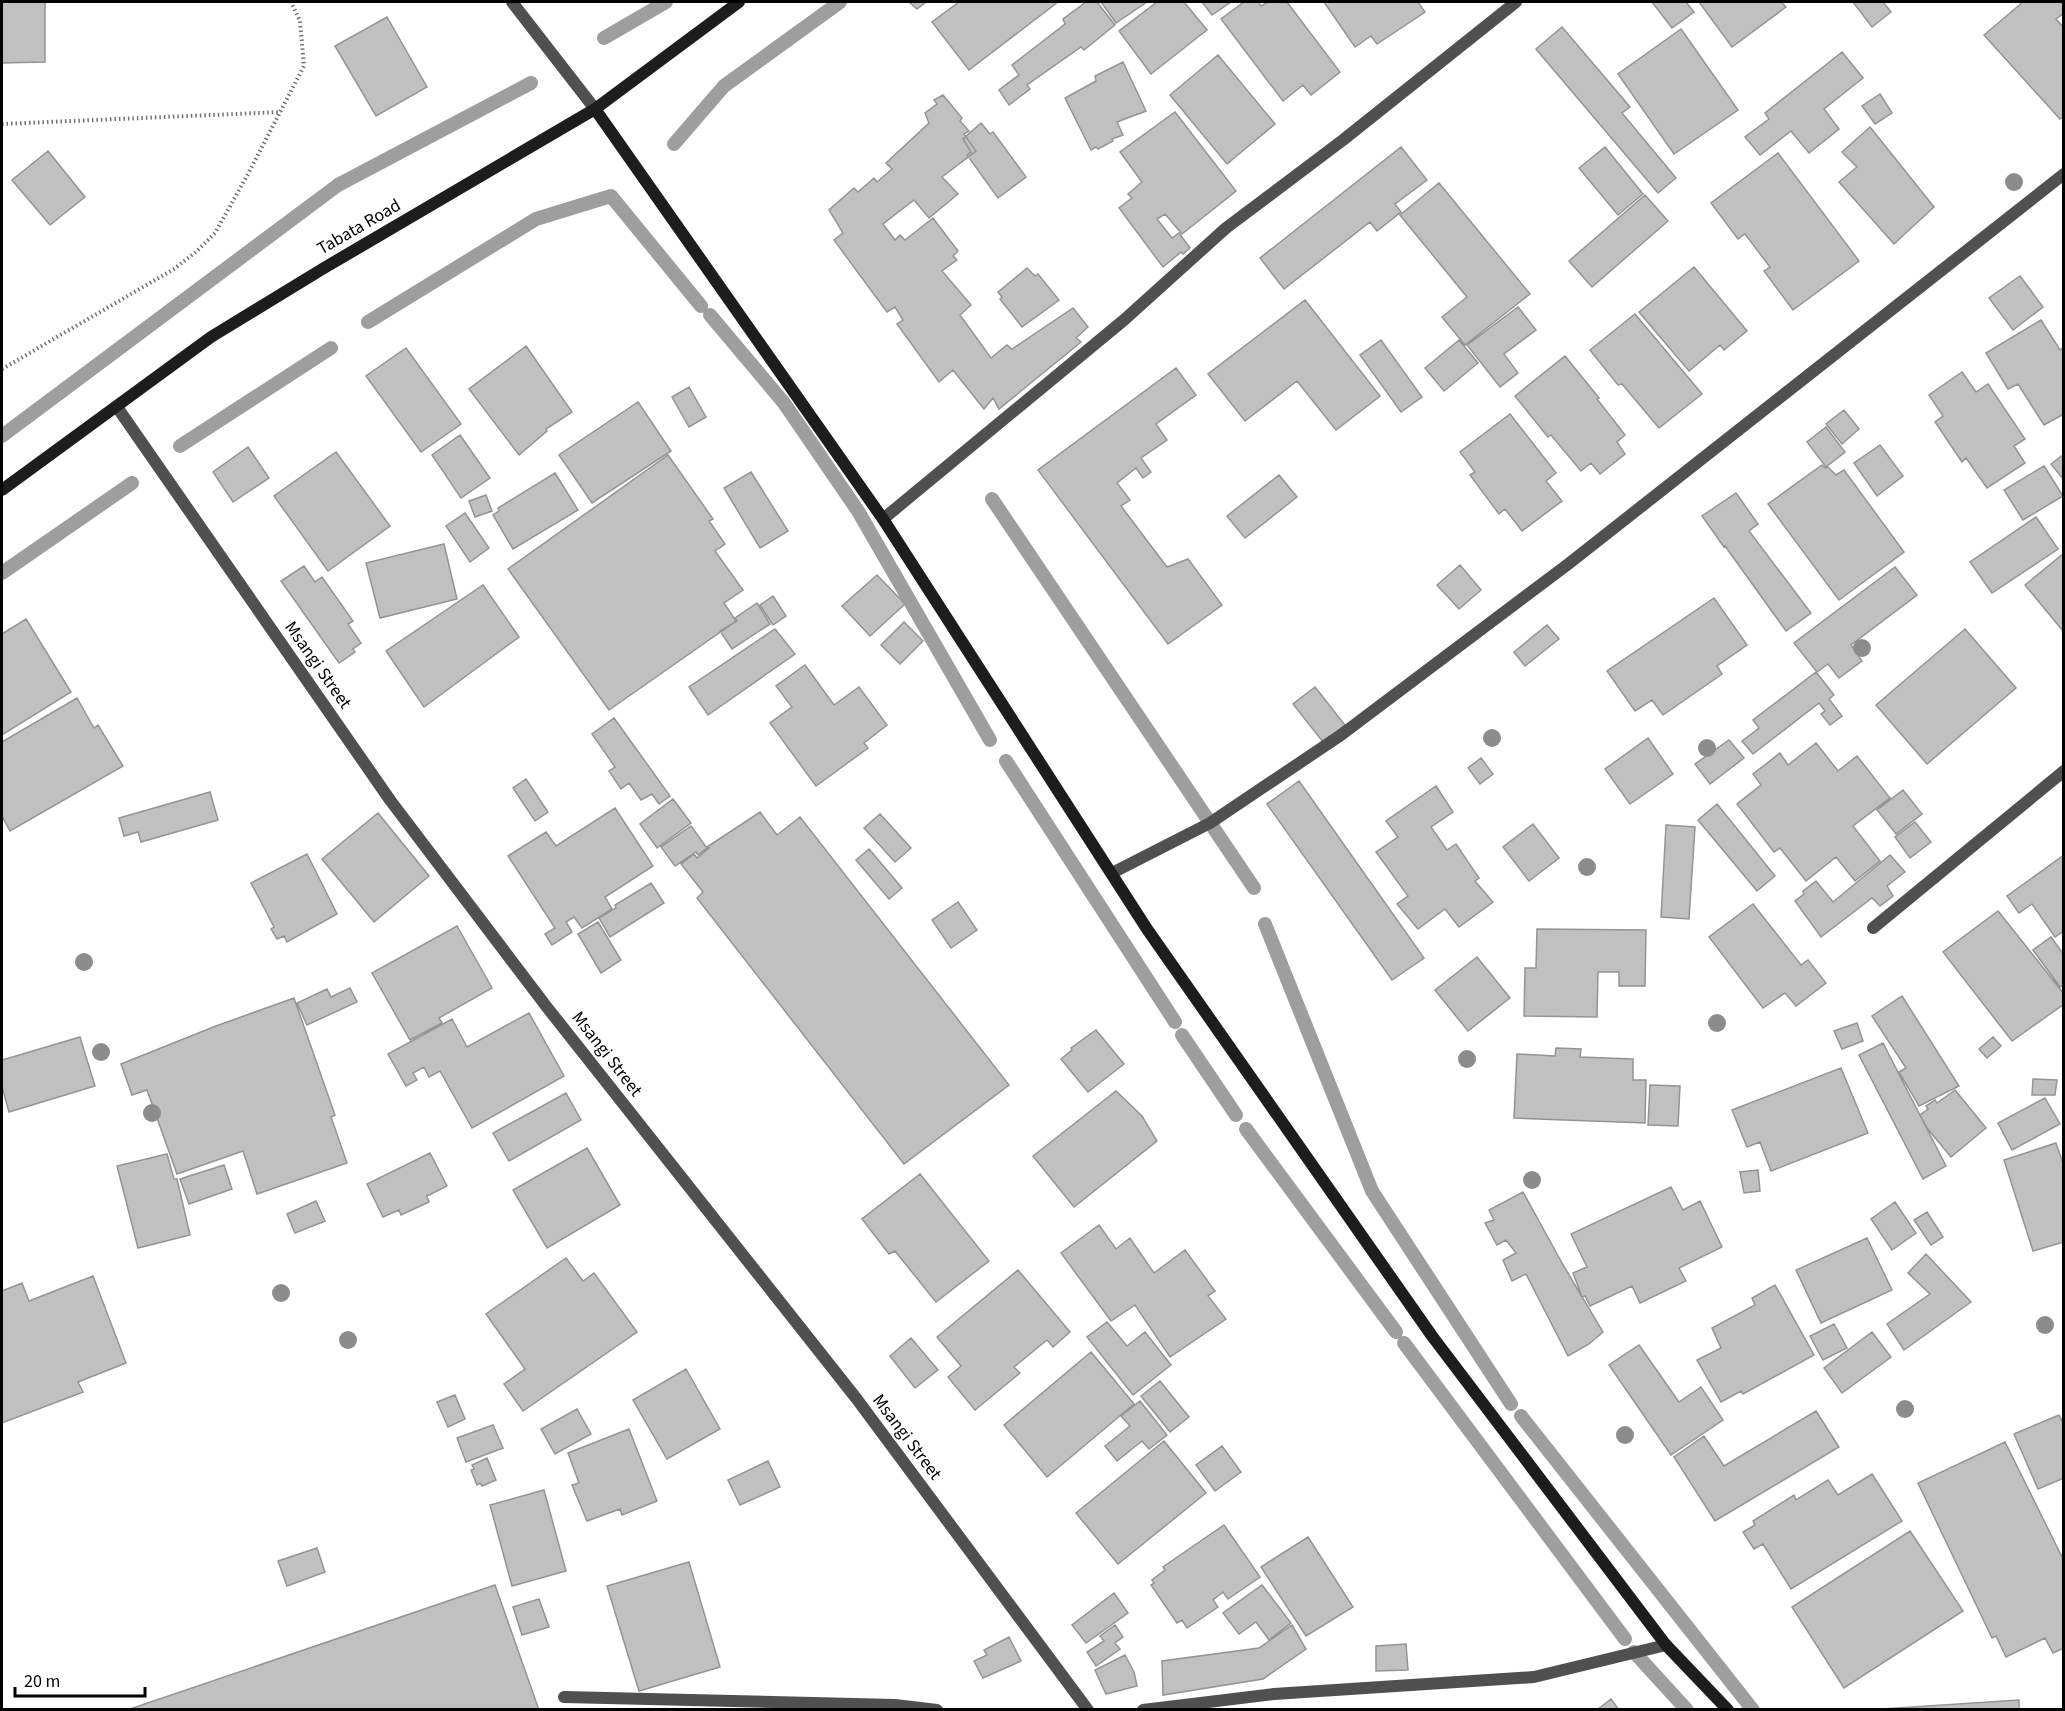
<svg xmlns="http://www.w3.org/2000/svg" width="2065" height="1711" viewBox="0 0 2065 1711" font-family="'Source Sans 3',sans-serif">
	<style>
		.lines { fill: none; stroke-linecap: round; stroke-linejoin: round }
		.stream { stroke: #9e9e9e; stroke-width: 14 }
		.building { fill: #c0c0c0; stroke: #949494; stroke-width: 1.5 }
		.path { stroke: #727272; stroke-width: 4; stroke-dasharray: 1.5 3; stroke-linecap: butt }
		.lane { stroke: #505050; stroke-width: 12 }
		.street { stroke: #505050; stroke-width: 12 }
		.secondary { stroke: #1d1d1d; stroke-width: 12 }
		.tree { fill: #8c8c8c }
		.labels { text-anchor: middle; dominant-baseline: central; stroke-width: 4.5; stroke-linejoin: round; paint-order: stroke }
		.street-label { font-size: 18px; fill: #000; stroke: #fff }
	</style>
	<rect width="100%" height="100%" fill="#fff"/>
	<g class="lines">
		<!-- stream -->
		<path class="stream" d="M604,38L666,2
			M674,144L724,86L840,2
			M710,315L784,403L858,511L990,740
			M368,322L536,219L611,196L701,306
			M2,436L338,185L531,83
			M180,446L331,348
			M992,499L1254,888
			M2,573L132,483
			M1006,761L1175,1022
			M1265,924L1372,1191L1511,1404
			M1182,1035L1236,1115
			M1246,1129L1396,1332
			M1404,1343L1625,1639
			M1521,1416L1753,1710
			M1634,1652L1687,1710"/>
	</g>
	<!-- building -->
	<path class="building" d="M2,2H45V62L2,63Z
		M909,2H926L917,9Z
		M959,2H1058L969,70L932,22Z
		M1086,2H1097L1115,25L1084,50L1081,47L1027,85L1030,89L1009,105L999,90L1019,75L1012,65L1065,24L1063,19Z
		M1101,2H1147L1116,23Z
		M1157,2H1184L1207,30L1151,74L1119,31Z
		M1202,2H1231L1212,15Z
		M1244,2H1258L1261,6L1268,2H1287L1340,72L1311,95L1303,85L1283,101L1221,19Z
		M1324,2H1418L1425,12L1377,44L1371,36L1355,47Z
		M1652,2H1686L1694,12L1672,28Z
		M1699,2H1781L1786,7L1732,47Z
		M1853,2H1883L1891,12L1872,27Z
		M2023,2H2061L2064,5V13L2056,19L2064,28V116L2060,119L1984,35Z
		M387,17L427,87L376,116L335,46Z
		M1562,27L1630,107L1622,113L1676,178L1658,193L1536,49Z
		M1681,29L1738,110L1674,154L1618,74Z
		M1842,52L1863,78L1824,109L1839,129L1809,153L1791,131L1760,155L1745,137L1769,119L1765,113Z
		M1218,55L1275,124L1227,164L1170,95Z
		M1123,62L1146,111L1117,122L1123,135L1112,139L1113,141L1098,149L1096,147L1091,150L1065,98L1096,81L1095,76Z
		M1880,94L1892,113L1875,124L1862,106Z
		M943,95L962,118L960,121L969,131L964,134L976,151L942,177L958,194L929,218L914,200L883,224L895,240L900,235L905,240L933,218L958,251L953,256L957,260L942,271L971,305L960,315L991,358L1007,345L1012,349L1073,308L1088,327L1076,338L1081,342L999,409L993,398L984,409L953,370L939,382L897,324L903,320L895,307L887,312L834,240L843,233L829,210L854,188L858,192L874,178L877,182L892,169L886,163L929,123L925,113L937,104L934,100Z
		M1175,112L1236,191L1182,234L1165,214L1157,219L1172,238L1179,233L1190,248L1183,254L1181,252L1163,267L1119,208L1132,198L1128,194L1142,182L1120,152Z
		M981,123L990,134L993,132L1026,177L998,198L967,155L971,152L963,139Z
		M1870,127L1934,207L1894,244L1839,182L1857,167L1842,152Z
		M1401,147L1427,180L1395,204L1401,212L1377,231L1370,222L1284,289L1260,258Z
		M1605,147L1643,194L1618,215L1579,168Z
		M48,151L85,197L50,225L12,180Z
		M1778,153L1859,261L1793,310L1764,271L1770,267L1745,234L1738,239L1711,203Z
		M1439,183L1530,294L1465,345L1442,317L1467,297L1400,215Z
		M1645,195L1668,221L1592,287L1569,261Z
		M1694,267L1747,331L1724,350L1720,345L1689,371L1639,312Z
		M1027,268L1035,276L1038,274L1059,300L1022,327L1000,299L1002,297L998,292Z
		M2020,276L2043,307L2013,330L1989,298Z
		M1305,300L1380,396L1336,430L1297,381L1245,421L1208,374Z
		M1518,307L1536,330L1504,354L1518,373L1500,387L1467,345Z
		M1635,314L1702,394L1659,428L1622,384L1618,385L1590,350Z
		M2041,320L2060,350L2064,347V414L2044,425L2018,384L2008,389L1986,353Z
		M1381,340L1422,397L1401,412L1360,355Z
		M1459,340L1478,363L1444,391L1425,368Z
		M526,346L572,412L546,429L547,431L519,455L469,389Z
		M406,348L461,424L421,452L366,376Z
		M1565,356L1599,398L1597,399L1625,435L1617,442L1625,454L1600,474L1591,463L1581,471L1551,435L1548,437L1515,396Z
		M1176,368L1196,395L1156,424L1167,440L1141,458L1151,472L1143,478L1136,468L1117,483L1130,500L1121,506L1167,567L1188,559L1222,605L1168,644L1038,470Z
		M1962,372L1976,392L1988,384L2025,439L2014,446L2025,463L1987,488L1966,458L1962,462L1935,422L1943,416L1929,395Z
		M689,387L706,417L689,427L672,397Z
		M638,402L671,451L592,503L559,455Z
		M1844,410L1859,429L1842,444L1826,424Z
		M1510,414L1556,473L1546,481L1562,501L1522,531L1505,509L1499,514L1470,475L1475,472L1460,452Z
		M1826,427L1845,452L1826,467L1807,442Z
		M460,435L490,478L461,498L432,455Z
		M1880,445L1903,476L1877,496L1854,463Z
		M248,447L269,478L233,502L213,472Z
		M336,452L390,526L328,571L274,496Z
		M2064,454V480L2051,464Z
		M668,455L713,519L709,521L725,544L715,551L743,590L724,603L736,621L609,710L508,569Z
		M1822,465L1825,468L1828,467L1836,475L1844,470L1904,552L1839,600L1768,504Z
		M2044,466L2063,496L2023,520L2004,490Z
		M751,472L788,531L760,548L724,488Z
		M555,473L578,510L513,549L493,515L499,511L498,508Z
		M1279,475L1297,497L1245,538L1227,516Z
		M1736,493L1758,524L1749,531L1811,613L1786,631L1725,546L1724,547L1702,516Z
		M486,495L492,511L475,517L469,501Z
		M465,513L489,548L470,562L446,526Z
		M2036,517L2058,549L1992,593L1970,562Z
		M444,544L457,599L380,618L366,563Z
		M2064,553V631H2063L2025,585Z
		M1460,565L1481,590L1459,609L1437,585Z
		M304,566L315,582L322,577L353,621L348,624L361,643L353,649L355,652L339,663L281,581Z
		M1895,567L1917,595L1851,645L1862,661L1839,678L1828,664L1817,672L1794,643Z
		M877,575L905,604L870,636L842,606Z
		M483,585L519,637L424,707L386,651Z
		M773,596L786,616L773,625L760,605Z
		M1714,598L1747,645L1717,666L1722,674L1663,715L1652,700L1635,711L1607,671Z
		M757,603L770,624L732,649L720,631L737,621L735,618Z
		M26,619L71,692L2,735V634Z
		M904,622L923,641L900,664L881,645Z
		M1547,625L1559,639L1525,666L1514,652Z
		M775,629L795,654L708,715L689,687Z
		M1965,629L2016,688L1927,764L1876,705Z
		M805,665L834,705L859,687L887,725L864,743L868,748L816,786L770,723L792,707L776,686Z
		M1816,672L1834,695L1829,699L1842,716L1830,725L1821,714L1825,711L1819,703L1753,754L1742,741L1759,728L1753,720Z
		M1315,687L1345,725L1323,742L1293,704Z
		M77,698L94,728L98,725L123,766L10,831L2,816V742Z
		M614,718L670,796L659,804L652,794L641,800L629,783L621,789L609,771L615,767L592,734Z
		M1648,738L1673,774L1630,804L1605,769Z
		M1729,740L1744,758L1710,784L1695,764Z
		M1816,743L1838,771L1857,756L1890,798L1853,826L1880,861L1855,881L1836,857L1806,881L1780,848L1774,852L1737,804L1761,785L1753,774L1780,753L1788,765Z
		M1481,758L1493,774L1480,784L1468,768Z
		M526,779L548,812L535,821L513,788Z
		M1299,781L1424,958L1392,980L1267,804Z
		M1436,786L1453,812L1431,827L1447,850L1456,844L1479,878L1475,881L1493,902L1459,927L1445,909L1418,929L1397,904L1408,896L1376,852L1398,837L1386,821Z
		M1903,790L1922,814L1896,834L1877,810Z
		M210,792L218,820L141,842L138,832L124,836L119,818Z
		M673,799L691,823L657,848L640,824Z
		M1717,804L1775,876L1757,891L1698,820Z
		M615,808L653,866L605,897L612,909L582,928L574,917L566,922L572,932L552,945L545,934L555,928L508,856L546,832L556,846Z
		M760,812L777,835L800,817L1009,1085L904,1164L697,898L703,892L681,864L694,854L697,858L709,848L707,847Z
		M378,813L429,876L374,922L322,859Z
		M880,814L911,848L895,862L864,828Z
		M1915,822L1931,842L1910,858L1895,837Z
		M1533,824L1559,858L1529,881L1503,847Z
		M1666,825L1695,827L1689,919L1661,917Z
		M691,826L707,848L698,855L696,852L675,866L661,847Z
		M869,849L902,888L889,899L856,860Z
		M307,854L337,914L287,942L284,936L277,939L271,929L274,927L251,883Z
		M1890,855L1905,872L1887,886L1893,896L1880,906L1872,898L1821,937L1795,901L1804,894L1803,891L1816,881L1833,902Z
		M2064,855V931L2055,937L2032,904L2019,913L2007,896Z
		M651,883L664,903L610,937L599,918L616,908L615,905Z
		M958,902L977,930L951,948L932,920Z
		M1753,904L1801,965L1808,960L1826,983L1796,1006L1785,993L1763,1008L1709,937Z
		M1998,911L2064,994V1004L2012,1041L1943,952Z
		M598,922L621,960L601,973L578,934Z
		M457,926L492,988L439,1018L442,1023L410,1040L372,973Z
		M1537,929L1646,930L1645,986H1619V972H1598L1597,1017L1524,1016L1525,968H1536Z
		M2051,937L2064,955V985L2060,987L2033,950Z
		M1477,957L1510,998L1468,1031L1435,990Z
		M350,988L357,1002L307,1025L297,1003L327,989L331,997Z
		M1902,996L1959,1086L1919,1106L1899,1072L1906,1068L1872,1016Z
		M294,998L335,1115L331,1117L347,1163L257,1194L243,1151L177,1174L147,1090L132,1095L121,1064L216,1026Z
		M529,1013L564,1076L472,1128L440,1071L429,1077L424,1067L413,1073L417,1080L406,1086L388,1054L452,1019L467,1047Z
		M1857,1023L1863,1041L1842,1049L1834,1031Z
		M1096,1030L1124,1064L1088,1092L1061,1059L1072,1050L1071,1048Z
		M80,1037L95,1086L9,1112L2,1087V1060Z
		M1993,1037L2001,1046L1987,1058L1979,1049Z
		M1883,1043L1946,1166L1923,1179L1859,1055Z
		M1556,1048L1581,1049L1580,1057L1633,1059V1080H1646L1645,1123L1514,1118L1517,1054L1555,1056Z
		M1841,1068L1868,1133L1771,1171L1760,1142L1747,1147L1732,1110Z
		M2033,1079L2057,1080L2055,1095H2032Z
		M1650,1085L1680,1086L1678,1126L1648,1125Z
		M1955,1090L1986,1128L1951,1157L1927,1128L1920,1115L1928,1109L1926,1106L1935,1100L1937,1103Z
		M1116,1091L1142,1116L1157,1141L1074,1207L1033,1156Z
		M566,1093L581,1120L509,1161L493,1133Z
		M2045,1098L2060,1124L2012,1150L1998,1123Z
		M2056,1143L2064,1166V1242L2033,1251L2004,1160Z
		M587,1148L620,1205L547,1248L513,1190Z
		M430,1153L447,1186L427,1196L429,1202L401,1215L399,1210L383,1217L367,1184Z
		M167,1154L174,1179H177L190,1235L138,1248L117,1166Z
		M224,1165L232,1189L189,1204L180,1179Z
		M1758,1170L1760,1191L1744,1193L1740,1172Z
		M920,1174L989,1261L936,1302L895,1251L889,1254L862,1219Z
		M1671,1187L1683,1210L1700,1201L1722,1247L1679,1268L1686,1281L1640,1303L1632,1286L1590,1306L1585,1296L1582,1297L1573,1273L1587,1267L1571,1234Z
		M1523,1192L1562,1263L1603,1332L1589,1344L1568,1356L1526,1274L1512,1281L1503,1260L1516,1253L1506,1240L1497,1245L1485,1223L1494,1220L1489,1210Z
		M316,1201L325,1221L295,1233L287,1214Z
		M1895,1202L1916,1233L1892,1250L1871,1219Z
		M1927,1212L1943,1237L1931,1245L1914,1220Z
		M1099,1225L1116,1249L1130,1238L1154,1273L1185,1250L1215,1291L1208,1296L1226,1319L1170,1357L1135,1305L1111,1321L1061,1253Z
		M1867,1238L1892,1290L1821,1323L1796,1270Z
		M1926,1254L1971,1302L1904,1350L1887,1324L1930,1294L1908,1273Z
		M566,1258L583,1281L594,1273L637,1332L523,1411L504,1384L525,1369L486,1314Z
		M1018,1270L1070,1332L1053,1347L1047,1340L1014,1367L1020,1373L975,1410L948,1377L961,1366L937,1337Z
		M93,1276L126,1363L78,1382L83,1392L2,1423V1291L22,1283L29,1301Z
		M1775,1285L1814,1355L1743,1394L1741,1391L1721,1402L1697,1360L1721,1348L1712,1328L1755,1305L1752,1298Z
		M1107,1322L1127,1346L1145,1332L1171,1365L1133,1395L1087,1337Z
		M1834,1324L1847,1348L1823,1360L1810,1336Z
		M1872,1332L1891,1357L1842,1393L1824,1368Z
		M911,1338L938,1370L915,1388L890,1356Z
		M1639,1345L1679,1402L1701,1387L1723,1420L1671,1455L1609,1365Z
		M1091,1352L1134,1404L1047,1477L1004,1425Z
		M686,1369L720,1429L667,1459L633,1400Z
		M1160,1381L1189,1417L1170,1432L1141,1396Z
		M455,1395L465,1419L448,1427L437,1402Z
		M1140,1401L1167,1435L1149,1449L1142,1441L1117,1461L1105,1446L1130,1426L1121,1416Z
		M577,1409L591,1434L555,1454L541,1429Z
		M1816,1411L1839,1447L1715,1521L1674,1457L1704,1436L1724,1466Z
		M2059,1415L2064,1425V1478L2038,1489L2014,1434Z
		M493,1425L503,1448L466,1462L457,1438Z
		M629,1429L657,1501L622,1515L620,1509L587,1521L572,1485L579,1483L568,1453Z
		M1164,1441L1206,1493L1118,1564L1076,1513Z
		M2005,1442L2064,1561V1648L2053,1653L2045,1638L2006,1657L1996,1636L1992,1638L1918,1483Z
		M1222,1446L1241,1472L1215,1491L1196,1465Z
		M487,1458L496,1480L482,1486L480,1483L477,1485L471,1470L474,1469L472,1465Z
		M768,1461L780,1487L740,1505L728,1480Z
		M1872,1474L1902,1521L1791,1589L1763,1544L1754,1549L1743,1532L1755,1525L1753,1521L1794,1495L1796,1500L1828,1480L1838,1495Z
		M544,1490L566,1571L512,1586L490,1505Z
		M1224,1525L1260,1577L1228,1599L1223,1592L1213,1600L1218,1607L1187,1628L1182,1620L1177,1623L1151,1585L1154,1583L1152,1580L1165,1570L1163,1567Z
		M1910,1531L1963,1611L1844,1688L1792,1607Z
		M1308,1537L1353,1607L1306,1636L1261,1567Z
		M317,1548L325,1572L287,1586L278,1561Z
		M689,1562L720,1667L639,1691L607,1586Z
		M495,1585L539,1710H127Z
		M1262,1585L1291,1623L1269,1640L1256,1622L1239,1634L1223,1613Z
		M1114,1593L1128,1613L1086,1643L1072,1625Z
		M539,1599L549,1627L522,1635L513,1607Z
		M1115,1625L1123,1637L1115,1643L1120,1649L1096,1666L1087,1652L1104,1641L1100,1636Z
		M1292,1625L1306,1649L1263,1679L1163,1695L1162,1661L1259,1648Z
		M1009,1637L1021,1661L983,1678L974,1661L987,1655L984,1650Z
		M1406,1644L1408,1670L1376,1671V1646Z
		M1125,1655L1134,1672L1137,1686L1106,1694L1095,1670Z
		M1611,1699L1619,1710H1599L1598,1709Z
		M2019,1700V1710H1866Z"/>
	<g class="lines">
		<!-- path -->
		<path class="path" d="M2,124L281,112
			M2,369L174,269L197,251L215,233L248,174L304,66L300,21L291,2"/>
		<!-- lane -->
		<path class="lane" d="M564,1697L895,1705L937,1710"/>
		<!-- street -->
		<path class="street" d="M512,2L595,109
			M117,407L390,800L546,1006L856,1398L1088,1710
			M883,519L1124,320L1226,228L1343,140L1516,2
			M1112,873L1210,823L1341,735L1567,565L2064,174
			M1873,928L2064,771
			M1143,1710L1274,1694L1534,1677L1666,1645"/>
		<!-- secondary -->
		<path class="secondary" d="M595,109L883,519L1147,929L1432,1336L1666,1645L1728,1710
			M2,490L211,337L324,268L595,109L739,2"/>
	</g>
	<!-- trees -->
	<g class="tree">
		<circle cx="2014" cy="182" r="9"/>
		<circle cx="1862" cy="648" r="9"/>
		<circle cx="1492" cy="738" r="9"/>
		<circle cx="1707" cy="748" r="9"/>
		<circle cx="1587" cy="867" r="9"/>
		<circle cx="84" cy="962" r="9"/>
		<circle cx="1717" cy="1023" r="9"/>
		<circle cx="101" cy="1052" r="9"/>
		<circle cx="1467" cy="1059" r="9"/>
		<circle cx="152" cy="1113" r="9"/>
		<circle cx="1532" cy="1180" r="9"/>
		<circle cx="281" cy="1293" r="9"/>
		<circle cx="2045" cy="1325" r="9"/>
		<circle cx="348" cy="1340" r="9"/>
		<circle cx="1905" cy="1409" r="9"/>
		<circle cx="1625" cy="1435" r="9"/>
	</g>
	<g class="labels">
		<!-- street labels -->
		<g class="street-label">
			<text transform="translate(359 227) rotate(-30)">Tabata Road</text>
			<text transform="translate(318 665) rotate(55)">Msangi Street</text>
			<text transform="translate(607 1054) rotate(52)">Msangi Street</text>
			<text transform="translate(907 1437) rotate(53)">Msangi Street</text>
		</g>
	</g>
	<!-- border -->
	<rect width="2065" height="1711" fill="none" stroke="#000000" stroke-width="6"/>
	<!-- scale -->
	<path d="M15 1687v9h130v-9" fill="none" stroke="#000000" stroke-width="3"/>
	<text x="24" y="1687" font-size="18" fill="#000000" stroke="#ffffff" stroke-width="4.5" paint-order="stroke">20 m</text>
</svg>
